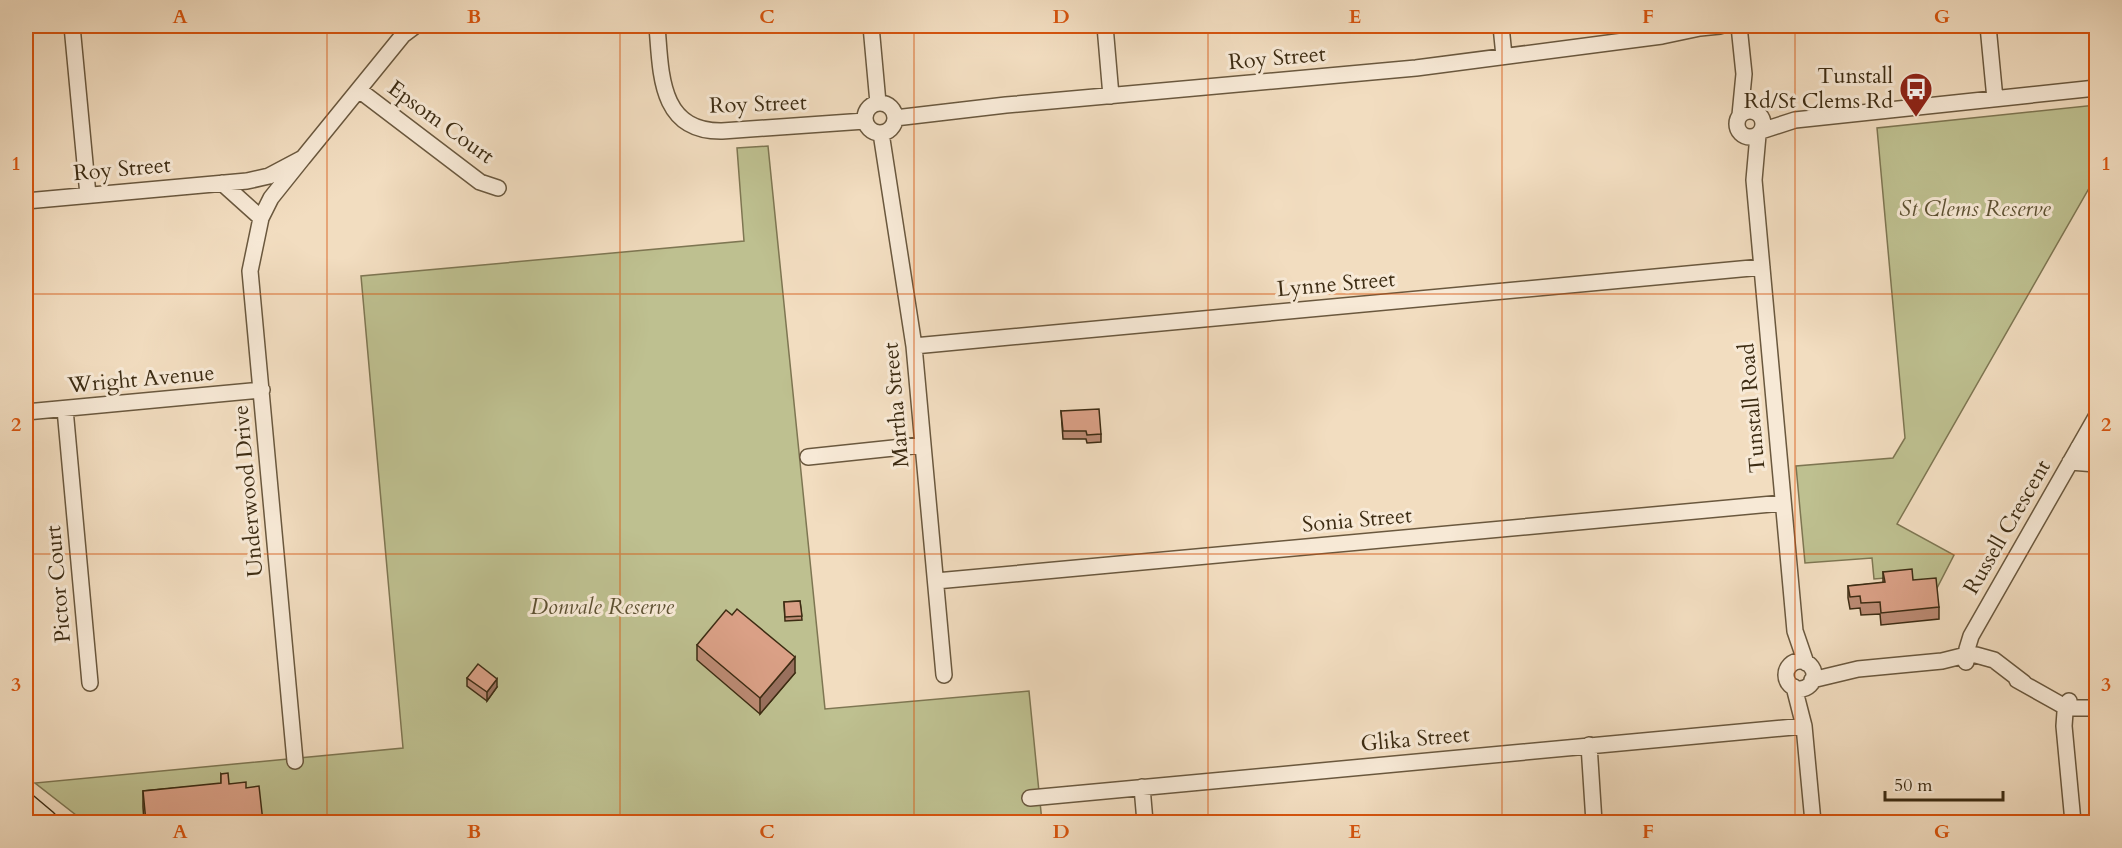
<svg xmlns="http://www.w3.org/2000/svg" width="2122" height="848" viewBox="0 0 2122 848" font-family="Cardo,serif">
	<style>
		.green { fill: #bec090; stroke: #7e7652; stroke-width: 1.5 }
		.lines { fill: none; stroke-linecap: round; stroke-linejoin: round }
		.minor-casing { stroke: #6a583e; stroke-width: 18 }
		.primary-casing { stroke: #3d2c13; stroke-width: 27 }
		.minor { stroke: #f7e9d6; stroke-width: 15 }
		.primary { stroke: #f2ddc0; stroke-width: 24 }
		.wall { fill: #bb8a73; stroke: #3d2c13; stroke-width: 1.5 }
		.shaded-wall { fill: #99705e; stroke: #3d2c13; stroke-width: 1.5 }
		.building { fill: #daa086; stroke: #3d2c13; stroke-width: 1.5 }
		.grid { fill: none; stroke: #d7540d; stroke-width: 1.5; stroke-opacity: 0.55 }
		.labels { text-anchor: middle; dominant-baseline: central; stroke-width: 6; stroke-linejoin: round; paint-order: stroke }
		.street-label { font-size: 22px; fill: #3d2c13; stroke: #f7e9d6 }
		.poi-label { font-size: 22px; fill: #3d2c13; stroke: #f7e9d6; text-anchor: end }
		.park-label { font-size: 22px; font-style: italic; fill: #5d5132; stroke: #f7e9d6 }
		.neatline { fill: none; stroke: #d7540d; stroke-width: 2 }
		.grid-label { font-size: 20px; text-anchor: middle; font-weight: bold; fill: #d7540d }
	</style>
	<rect width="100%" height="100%" fill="#f2ddc0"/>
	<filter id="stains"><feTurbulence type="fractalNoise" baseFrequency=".00333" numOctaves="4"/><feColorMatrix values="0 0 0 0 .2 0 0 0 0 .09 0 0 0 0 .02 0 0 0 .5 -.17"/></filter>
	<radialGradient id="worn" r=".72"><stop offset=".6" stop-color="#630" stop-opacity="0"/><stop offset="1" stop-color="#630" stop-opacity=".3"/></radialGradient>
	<!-- green -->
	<path class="green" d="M2096,105V176L1897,524L1954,555L1936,590L1913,592L1909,576L1874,579L1872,558L1805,563L1796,466L1893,458L1905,438L1877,128Z
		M768,146L825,709L1029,691L1042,822H85L35,783L403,748L361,276L744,241L737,148Z"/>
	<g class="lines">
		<!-- minor casing -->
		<g class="minor-casing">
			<path id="minor" d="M72,26L88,195
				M657,26C661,73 659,132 722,131L865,121
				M871,26L878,103
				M1105,26L1111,96
				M1501,26L1504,56
				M1739,26L1744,74L1740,115
				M1988,26L1995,99
				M359,90L480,182L498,188
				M865 118a15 15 0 1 1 30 0a15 15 0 1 1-30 0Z
				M1737 124a13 13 0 1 1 26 0a13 13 0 1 1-26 0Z
				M895,118L1006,105L1416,68L1662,36L1700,28L1720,26
				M1761,131L1795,120L2096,88
				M881,133L914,346L944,675
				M1758,135L1754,180L1795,631L1806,663
				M222,183L261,218
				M26,201L247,181L269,176L303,158L403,35L415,26
				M914,346L1762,267
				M65,409L90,683
				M26,412L262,390
				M2078,448L2096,454
				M808,457L922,445
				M2070,462L2096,464
				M936,581L1783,503
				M1786 675a14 14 0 1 1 28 0a14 14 0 1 1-28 0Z
				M1966,662L1967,649L1971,636L2096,417
				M1812,680L1858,669L1942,661L1966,655H1976L1994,660L2024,683
				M2017,680L2067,708H2096
				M1794,687L1804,726L1813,822
				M2069,701L2065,712L2064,726L2073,822
				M1589,745L1594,822
				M295,761L250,271L261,218L271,198L303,158
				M1142,787L1145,822
				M1030,798L1804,726"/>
		</g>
		<!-- primary casing -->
		<g class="primary-casing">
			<path id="primary" d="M26,806L45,822"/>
		</g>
		<!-- minor -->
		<use href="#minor" class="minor"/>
		<!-- primary -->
		<use href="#primary" class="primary"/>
	</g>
	<!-- wall -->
	<path class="wall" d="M1061,411L1101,434V442L1087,443L1086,439H1063Z
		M1883,572L1913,580L1939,607V619L1881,625L1880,614L1861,615L1860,608L1850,609L1848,598V586L1883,583Z
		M800,601L802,620L785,621L784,602Z
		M697,645L795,673L760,714L697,660Z
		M467,678L497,687L487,701L467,686Z
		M221,774L229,784L246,788L263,822H144L143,807V791L221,784Z"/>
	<!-- shaded-wall -->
	<path class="shaded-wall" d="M795,657V673L760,714V698Z
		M497,679V687L487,701V692Z"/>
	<!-- building -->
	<path class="building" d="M1099,409L1101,434L1087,435L1086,431H1063L1061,411Z
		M1912,569L1913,580L1936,578L1939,607L1881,613L1880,602L1861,603L1860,596L1850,597L1848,586L1885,582L1883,572Z
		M800,601L802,616L785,617L784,602Z
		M737,609L795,657L760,698L697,645L726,610L732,615Z
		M478,664L497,679L487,692L467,678Z
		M228,773L229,784L246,782V788L259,786L263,822H235V818L187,822H146L143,791L221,783V774Z"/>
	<!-- grid -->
	<path class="grid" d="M327,26V822M620,26V822M914,26V822M1208,26V822M1502,26V822M1795,26V822M26,294H2096M26,554H2096"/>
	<!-- icons -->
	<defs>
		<g id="bus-pin" transform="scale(1.725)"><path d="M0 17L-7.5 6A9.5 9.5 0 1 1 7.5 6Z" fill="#8f2418" stroke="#f7e9d6"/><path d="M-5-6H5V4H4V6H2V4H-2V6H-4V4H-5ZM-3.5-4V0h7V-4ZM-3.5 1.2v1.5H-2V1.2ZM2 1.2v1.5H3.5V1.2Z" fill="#fff"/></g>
	</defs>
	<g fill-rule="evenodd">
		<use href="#bus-pin" x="1916" y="89"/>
	</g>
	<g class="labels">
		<!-- street labels -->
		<g class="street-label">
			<text transform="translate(1277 58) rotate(-5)">Roy Street</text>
			<text transform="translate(758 104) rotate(-2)">Roy Street</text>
			<text transform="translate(441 122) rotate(36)">Epsom Court</text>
			<text transform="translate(122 169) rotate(-5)">Roy Street</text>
			<text transform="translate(1336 284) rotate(-5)">Lynne Street</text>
			<text transform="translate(141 379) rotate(-5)">Wright Avenue</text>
			<text transform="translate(896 405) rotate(-95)">Martha Street</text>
			<text transform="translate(1752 408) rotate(-95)">Tunstall Road</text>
			<text transform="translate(248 491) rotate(-95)">Underwood Drive</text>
			<text transform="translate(1357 520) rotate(-5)">Sonia Street</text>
			<text transform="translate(2007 527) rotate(-60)">Russell Crescent</text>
			<text transform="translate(58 584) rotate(-95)">Pictor Court</text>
			<text transform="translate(1415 739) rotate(-5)">Glika Street</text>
		</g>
		<!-- poi labels -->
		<g class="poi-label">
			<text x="1893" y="76">Tunstall<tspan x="1893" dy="25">Rd/St Clems Rd</tspan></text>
		</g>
		<!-- park labels -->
		<g class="park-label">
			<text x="1975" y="209">St Clems Reserve</text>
			<text x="602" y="607">Donvale Reserve</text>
		</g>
	</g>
	<!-- margin -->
	<rect width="2122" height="848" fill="none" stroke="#f2ddc0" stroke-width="66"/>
	<!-- scale -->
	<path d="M1885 791v9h118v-9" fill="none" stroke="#3d2c13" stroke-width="3"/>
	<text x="1894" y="791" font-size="18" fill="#3d2c13" stroke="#f7e9d6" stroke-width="4.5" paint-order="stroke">50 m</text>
	<rect x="33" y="33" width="2056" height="782" class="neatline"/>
	<g class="grid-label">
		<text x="180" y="23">A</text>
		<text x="474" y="23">B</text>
		<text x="767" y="23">C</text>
		<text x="1061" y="23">D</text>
		<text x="1355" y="23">E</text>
		<text x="1648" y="23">F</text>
		<text x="1942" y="23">G</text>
		<text x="16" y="170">1</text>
		<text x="2106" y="170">1</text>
		<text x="16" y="431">2</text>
		<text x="2106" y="431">2</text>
		<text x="16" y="691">3</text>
		<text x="2106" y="691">3</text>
		<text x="180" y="838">A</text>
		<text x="474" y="838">B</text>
		<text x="767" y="838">C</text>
		<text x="1061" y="838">D</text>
		<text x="1355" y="838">E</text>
		<text x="1648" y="838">F</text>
		<text x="1942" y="838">G</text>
	</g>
	<rect width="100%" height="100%" filter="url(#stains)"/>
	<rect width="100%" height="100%" fill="url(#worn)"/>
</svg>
